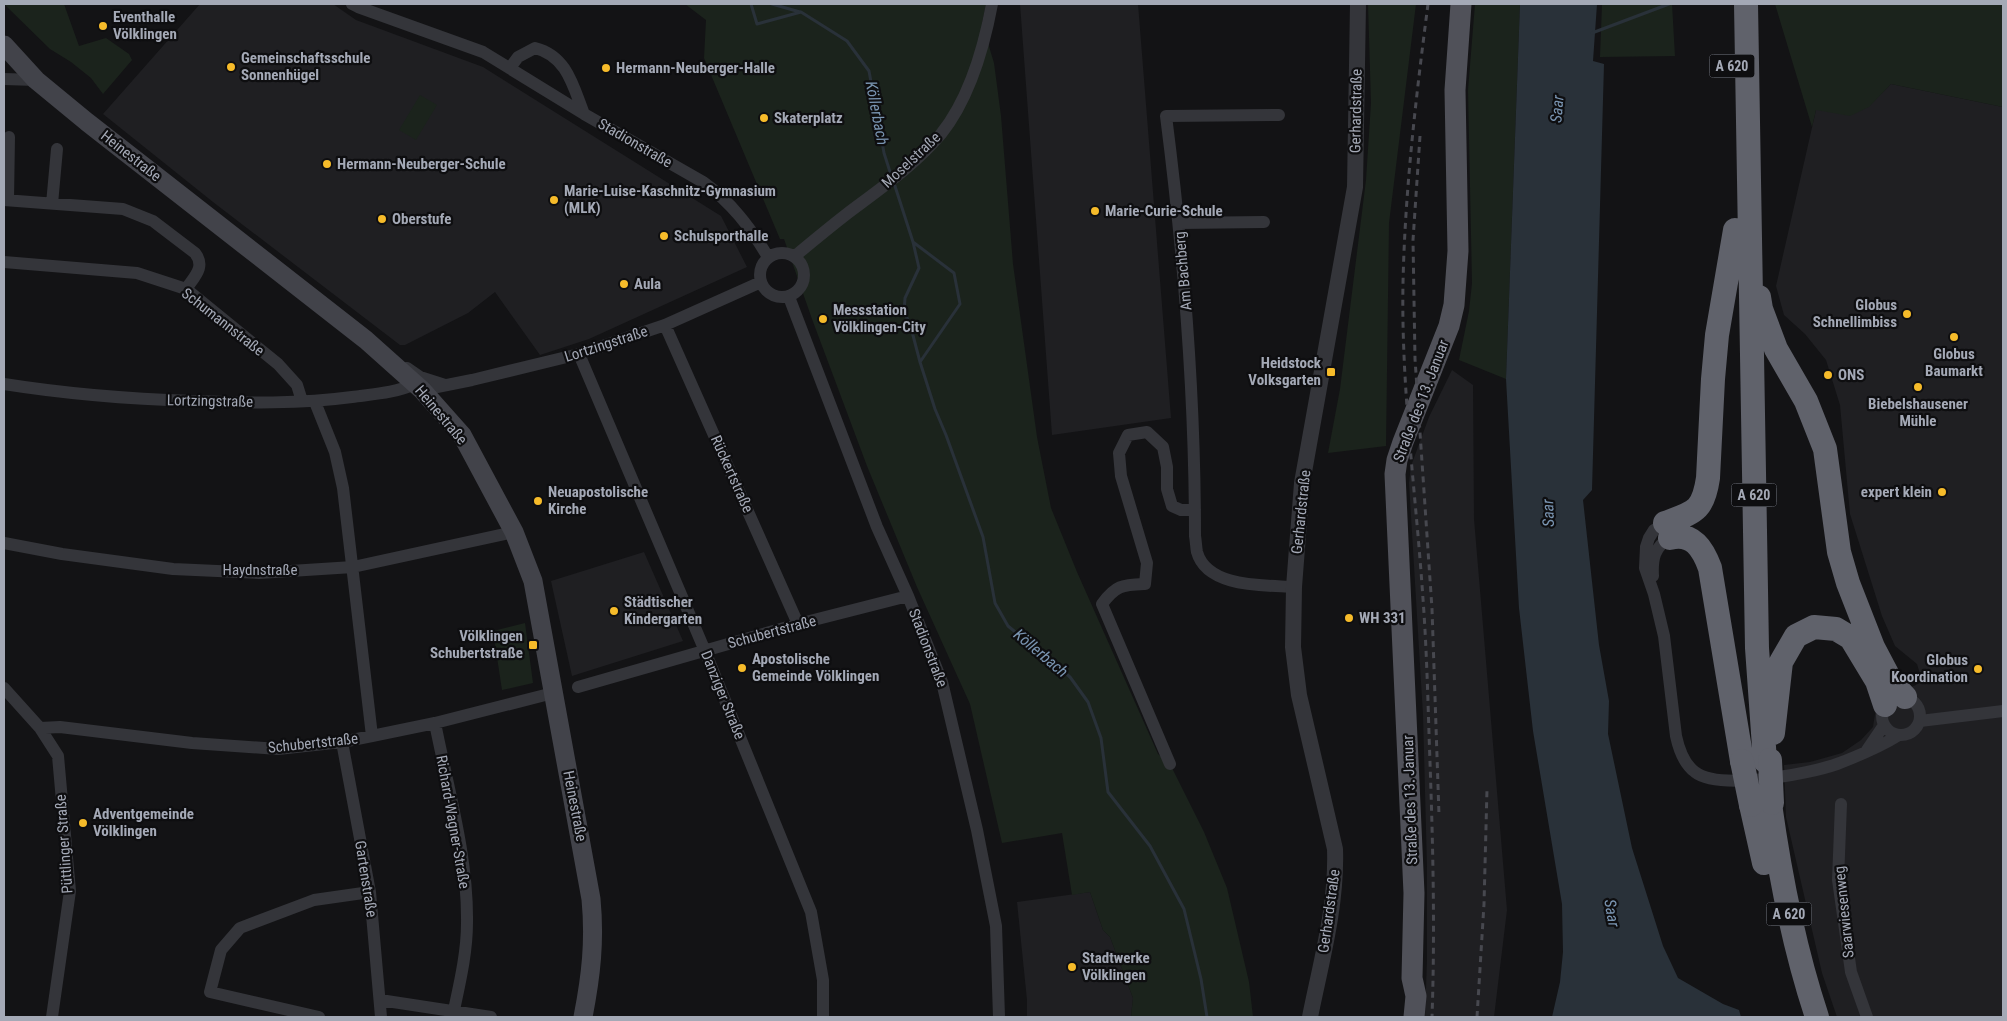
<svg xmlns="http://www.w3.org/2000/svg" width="2007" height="1021" viewBox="0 0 2007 1021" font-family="'Roboto Condensed',sans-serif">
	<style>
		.built { fill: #1f1f22 }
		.green { fill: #1b231c }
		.water { fill: #293139 }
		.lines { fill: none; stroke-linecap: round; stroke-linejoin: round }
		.stream { stroke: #293139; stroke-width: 3 }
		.minor { stroke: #34353a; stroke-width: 12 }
		.tertiary { stroke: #34353a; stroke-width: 16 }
		.secondary { stroke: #42434a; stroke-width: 19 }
		.primary { stroke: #505159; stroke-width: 21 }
		.motorway { stroke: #60626b; stroke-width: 24 }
		.rail { stroke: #47484f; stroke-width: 3; stroke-dasharray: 6 5; stroke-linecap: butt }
		.motorway-bridge { stroke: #60626b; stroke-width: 24 }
		.poi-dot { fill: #f6bb2a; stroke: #0e0e10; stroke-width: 2 }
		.labels { text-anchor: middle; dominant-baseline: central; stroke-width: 4.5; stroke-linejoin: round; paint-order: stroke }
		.shield { fill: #0e0e10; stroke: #777a84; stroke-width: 1 }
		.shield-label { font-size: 14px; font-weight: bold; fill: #a4a9b6 }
		.poi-label { font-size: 15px; font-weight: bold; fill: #a4a9b6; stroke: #0e0e10; text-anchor: start }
		.street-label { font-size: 15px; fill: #a4a9b6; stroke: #0e0e10 }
		.water-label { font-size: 16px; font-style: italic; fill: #7a95b2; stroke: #0e0e10 }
	</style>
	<rect width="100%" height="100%" fill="#131315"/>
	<!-- built -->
	<path class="built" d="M200,4H333L356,20L483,67L721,216L747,267L589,339L540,355L495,292L468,313L405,345H400L213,202L103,114Z
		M1020,4H1138L1171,418L1052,435Z
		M1891,84L2003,107V1017H1837L1822,973L1786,817L1784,765L1810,762L1842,753L1861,740L1873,727L1877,701L1916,685L1920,674L1917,664L1895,646L1882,616L1850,514L1840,405L1826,360L1805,334L1784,315L1776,286L1816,110L1868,107Z
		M1452,370L1473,385L1474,519L1507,910L1494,1017H1425L1427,960V867L1423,715L1409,483L1411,466L1429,417Z
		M644,552L683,641L572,676L551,581Z
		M1090,892L1103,930L1110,937L1133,998L1131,1017H1027V1000L1017,902Z"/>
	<!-- green -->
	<path class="green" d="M4,4H64L79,46L106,38L129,54L132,60L103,94L91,78L71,62L50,49Z
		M685,4H986L982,23L994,63L1001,116L1013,264L1037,437L1051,508L1077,572L1158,754L1170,764L1204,832L1227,888L1249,982L1253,1017H1131L1133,998L1110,937L1103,930L1090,892L1072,895L1062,833L1002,843L970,704L917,587L867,466L812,319L784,239H780L704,58L706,20Z
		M1368,4H1416L1389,223L1386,446L1328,453L1340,389L1366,180L1371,103Z
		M1475,4H1520L1506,379L1459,360L1469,311L1472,283L1468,90Z
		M1602,4H1672L1675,56L1600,57Z
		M1775,4H2003V107L1891,84L1869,107L1850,116L1816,110L1812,127Z
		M420,95L437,105L416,140L399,130Z
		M525,623L533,683L502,690L493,631Z"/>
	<!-- water -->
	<path class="water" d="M1520,4H1597L1593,61L1604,64L1592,490L1583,500L1599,645L1609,701L1608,734L1632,848L1663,946L1678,978L1723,1004L1739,1010L1741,1017H1552L1560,982L1563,952L1562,904L1533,731L1519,608L1506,379Z"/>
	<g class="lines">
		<!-- stream -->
		<path class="stream" d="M751,4L757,24L801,12L847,41L869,71L884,153L891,175
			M772,4L800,12
			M1592,33L1669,4
			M894,183L913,242L954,273L960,304L920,362L935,409L946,435L983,537L995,603L1008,626L1070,677L1088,702L1101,738L1108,792L1150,846L1184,909L1201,979L1207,1017
			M913,242L919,268L905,298L904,312L910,324L920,362"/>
		<!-- minor -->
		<path class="minor" d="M352,4L358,7L483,52L584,114L703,182C731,202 750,227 768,257
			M510,68L518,57L535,48C567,56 573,86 584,114
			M4,79L36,80
			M1279,115L1166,116C1184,256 1195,395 1195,536C1196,541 1196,547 1197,552C1207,588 1264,585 1294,587
			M4,200L123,209L153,221L195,253C206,267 194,277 186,289
			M8,200L9,137
			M52,204L57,149
			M1179,223L1264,222
			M760 275a22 22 0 1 1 44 0a22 22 0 1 1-44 0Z
			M795,256C813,241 830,227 848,213C880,189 915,165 941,134C969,99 984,47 992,4
			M4,262L137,273L186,289L278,364L297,385L302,401
			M789,297L877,527L908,596L942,682L977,830L996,926L999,1017
			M665,325L798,624
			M579,354L705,651L811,912L823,980V1017
			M407,368L420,377L445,385
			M4,384C67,394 129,399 193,401C246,403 300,404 352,397C374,394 395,393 415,384
			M422,390L472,380L579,354L665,325L761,282
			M315,402L335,452L343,488L372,736
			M1665,523L1654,530L1649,538L1646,547L1645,568L1654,594L1664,636L1676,736C1679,750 1684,764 1695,772C1719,791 1809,774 1837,764C1858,756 1880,747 1899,735
			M4,543L62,554L173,569L259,573L353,567L514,532
			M1653,576C1652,559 1654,547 1670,538
			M578,687L798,624L908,596
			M4,688L40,728L58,756L70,891L52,1017
			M1882 716a19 19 0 1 1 38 0a19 19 0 1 1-38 0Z
			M1920,721L2003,711
			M435,723C448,789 468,856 467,923C467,952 460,982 454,1010
			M40,728L60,727L192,743L278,749L342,742L372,736L435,723L553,693
			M342,742L370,892L381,1017
			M1867,750L1884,725
			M1170,764L1102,604C1116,585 1122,585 1145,584L1147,563L1121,476L1119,453L1128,435L1147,432L1163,447L1167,467V489L1172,506L1181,510H1195
			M1841,804L1838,880L1851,972L1867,1017
			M380,1000L491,1017
			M319,1017L210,992L221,950L240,928L314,900L370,892"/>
		<!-- tertiary -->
		<path class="tertiary" d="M1310,1017C1321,962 1337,906 1335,849L1299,695L1293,647L1294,587L1302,483L1355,187L1358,4"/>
		<!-- secondary -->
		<path class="secondary" d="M4,45L36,80L87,122L366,340L422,390L462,435L514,532L533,581L591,899C595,941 591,976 583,1017"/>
		<!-- primary -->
		<path class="primary" d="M1414,1017L1416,996L1412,978L1414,893L1395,474L1397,460L1403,442L1449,326L1454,305L1458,251L1455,90L1461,4"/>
		<!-- motorway -->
		<path class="motorway" d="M1746,4L1757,648L1765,761
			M1759,297L1761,309L1776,349L1806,401L1825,449L1839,552L1848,583L1873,647L1892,683L1905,697
			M1665,523C1694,512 1703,512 1708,478L1713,379L1717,335L1735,230
			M1670,538C1693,532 1703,549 1710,568L1742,761
			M1773,733L1781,662L1796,636L1814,627L1836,629L1851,638L1877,681L1885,705
			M1770,804C1780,876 1794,948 1817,1017
			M1751,805L1764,863"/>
		<!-- rail -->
		<path class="rail" d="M1428,4C1416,97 1405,190 1403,283C1401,388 1416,494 1423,599C1427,653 1428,708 1430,762C1433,847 1435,932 1432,1017
			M1420,136L1413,240L1415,359L1432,609L1439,815
			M1477,1017L1484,904L1487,789"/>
		<!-- motorway-bridge -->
		<path class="motorway-bridge" d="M1770,760L1772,803
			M1742,761L1751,805"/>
	</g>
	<!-- markers -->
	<g class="poi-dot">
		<circle cx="103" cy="26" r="5"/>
		<circle cx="231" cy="67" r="5"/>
		<circle cx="606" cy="68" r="5"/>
		<circle cx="764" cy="118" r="5"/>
		<circle cx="327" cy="164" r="5"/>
		<circle cx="554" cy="200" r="5"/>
		<circle cx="1095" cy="211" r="5"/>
		<circle cx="382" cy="219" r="5"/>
		<circle cx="664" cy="236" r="5"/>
		<circle cx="624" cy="284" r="5"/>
		<circle cx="1907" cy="314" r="5"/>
		<circle cx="823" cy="319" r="5"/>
		<circle cx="1954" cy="337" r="5"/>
		<rect x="1326" y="367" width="10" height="10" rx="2.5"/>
		<circle cx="1828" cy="375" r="5"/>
		<circle cx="1918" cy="387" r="5"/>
		<circle cx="1942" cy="492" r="5"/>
		<circle cx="538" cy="501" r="5"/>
		<circle cx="614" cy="611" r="5"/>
		<circle cx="1349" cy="618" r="5"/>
		<rect x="528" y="640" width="10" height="10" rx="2.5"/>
		<circle cx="742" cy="668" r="5"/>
		<circle cx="1978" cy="669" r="5"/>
		<circle cx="83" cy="823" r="5"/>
		<circle cx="1072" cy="967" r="5"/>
	</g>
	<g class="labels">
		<!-- shield labels -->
		<g class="shield">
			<rect x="1709.5" y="54.5" width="45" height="23" rx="4"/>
			<rect x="1731.5" y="483.5" width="45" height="23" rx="4"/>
			<rect x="1766.5" y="902.5" width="45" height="23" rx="4"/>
		</g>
		<g class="shield-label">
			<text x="1732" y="66">A 620</text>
			<text x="1754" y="495">A 620</text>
			<text x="1789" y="914">A 620</text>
		</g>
		<!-- poi labels -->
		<g class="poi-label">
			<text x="113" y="17">Eventhalle<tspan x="113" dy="17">Völklingen</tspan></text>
			<text x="241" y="58">Gemeinschaftsschule<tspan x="241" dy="17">Sonnenhügel</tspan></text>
			<text x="616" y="68">Hermann-Neuberger-Halle</text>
			<text x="774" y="118">Skaterplatz</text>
			<text x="337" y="164">Hermann-Neuberger-Schule</text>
			<text x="564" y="191">Marie-Luise-Kaschnitz-Gymnasium<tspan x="564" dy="17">(MLK)</tspan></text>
			<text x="1105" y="211">Marie-Curie-Schule</text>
			<text x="392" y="219">Oberstufe</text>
			<text x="674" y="236">Schulsporthalle</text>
			<text x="634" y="284">Aula</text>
			<text x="1897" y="305" text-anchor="end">Globus<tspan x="1897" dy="17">Schnellimbiss</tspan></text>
			<text x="833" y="310">Messstation<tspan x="833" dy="17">Völklingen-City</tspan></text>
			<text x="1954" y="354" text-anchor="middle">Globus<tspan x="1954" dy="17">Baumarkt</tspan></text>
			<text x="1321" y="363" text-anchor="end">Heidstock<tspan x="1321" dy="17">Volksgarten</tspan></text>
			<text x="1838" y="375">ONS</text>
			<text x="1918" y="404" text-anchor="middle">Biebelshausener<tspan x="1918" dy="17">Mühle</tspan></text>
			<text x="548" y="492">Neuapostolische<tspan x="548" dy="17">Kirche</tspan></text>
			<text x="1932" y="492" text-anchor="end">expert klein</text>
			<text x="624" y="602">Städtischer<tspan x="624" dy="17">Kindergarten</tspan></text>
			<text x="1359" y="618">WH 331</text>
			<text x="523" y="636" text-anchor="end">Völklingen<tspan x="523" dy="17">Schubertstraße</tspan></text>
			<text x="752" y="659">Apostolische<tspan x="752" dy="17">Gemeinde Völklingen</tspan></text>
			<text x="1968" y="660" text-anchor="end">Globus<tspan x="1968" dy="17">Koordination</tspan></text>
			<text x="93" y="814">Adventgemeinde<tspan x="93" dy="17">Völklingen</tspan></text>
			<text x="1082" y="958">Stadtwerke<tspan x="1082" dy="17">Völklingen</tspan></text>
		</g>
		<!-- street labels -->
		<g class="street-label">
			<text transform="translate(1356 111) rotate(-89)">Gerhardstraße</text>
			<text transform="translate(635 143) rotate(30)">Stadionstraße</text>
			<text transform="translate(131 156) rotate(38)">Heinestraße</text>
			<text transform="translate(911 160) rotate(-43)">Moselstraße</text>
			<text transform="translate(1183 271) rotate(-95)">Am Bachberg</text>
			<text transform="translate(223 322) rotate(38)">Schumannstraße</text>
			<text transform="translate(606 344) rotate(-18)">Lortzingstraße</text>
			<text transform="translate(210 401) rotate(1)">Lortzingstraße</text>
			<text transform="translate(1421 401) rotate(-69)">Straße des 13. Januar</text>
			<text transform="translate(441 415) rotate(50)">Heinestraße</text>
			<text transform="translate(732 474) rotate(66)">Rückertstraße</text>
			<text transform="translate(1301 512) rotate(-84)">Gerhardstraße</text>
			<text x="260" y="570">Haydnstraße</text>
			<text transform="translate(772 632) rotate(-15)">Schubertstraße</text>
			<text transform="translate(928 648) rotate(69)">Stadionstraße</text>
			<text transform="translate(723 695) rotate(68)">Danziger Straße</text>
			<text transform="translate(313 743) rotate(-6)">Schubertstraße</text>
			<text transform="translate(1410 800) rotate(-92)">Straße des 13. Januar</text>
			<text transform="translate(575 806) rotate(79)">Heinestraße</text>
			<text transform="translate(453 822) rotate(80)">Richard-Wagner-Straße</text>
			<text transform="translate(64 844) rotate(-94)">Püttlinger Straße</text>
			<text transform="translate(366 879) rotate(81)">Gartenstraße</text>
			<text transform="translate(1329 911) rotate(-82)">Gerhardstraße</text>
			<text transform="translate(1844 912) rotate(-96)">Saarwiesenweg</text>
		</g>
		<!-- water labels -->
		<g class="water-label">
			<text transform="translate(1557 109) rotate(-85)">Saar</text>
			<text transform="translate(877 113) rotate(79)">Köllerbach</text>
			<text transform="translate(1548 513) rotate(-92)">Saar</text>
			<text transform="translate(1041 653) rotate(40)">Köllerbach</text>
			<text transform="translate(1612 913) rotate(80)">Saar</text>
		</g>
	</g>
	<!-- border -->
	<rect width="2007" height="1021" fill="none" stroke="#a4a9b6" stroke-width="10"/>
</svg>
